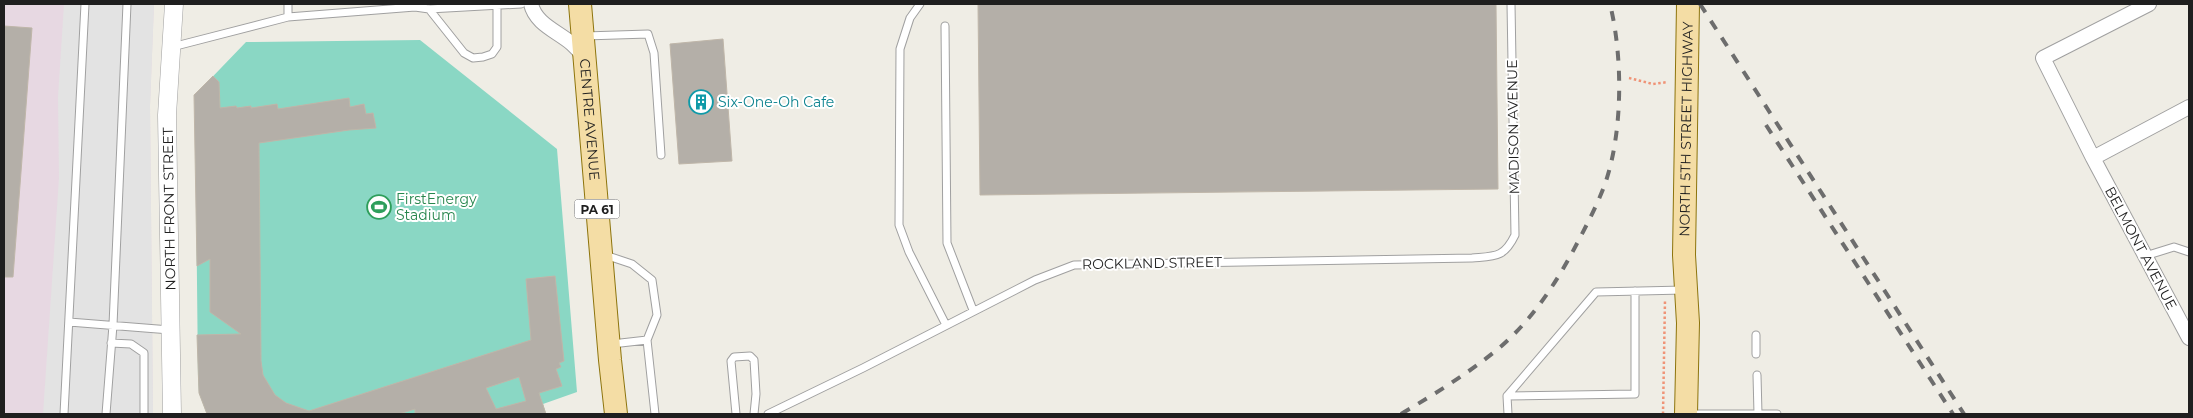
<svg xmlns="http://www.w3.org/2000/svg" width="2193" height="418" viewBox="0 0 2193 418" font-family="Montserrat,sans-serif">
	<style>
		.industrial { fill: #e7d8e2 }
		.pitch { fill: #8ad7c4 }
		.parking { fill: #e3e3e3 }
		.building { fill: #b4afa8; stroke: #bfb6a9; fill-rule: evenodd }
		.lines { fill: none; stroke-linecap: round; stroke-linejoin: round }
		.service-casing { stroke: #a0a0a0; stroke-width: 9 }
		.minor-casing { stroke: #a0a0a0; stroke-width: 16 }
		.tertiary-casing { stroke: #a0a0a0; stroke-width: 19 }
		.primary-casing { stroke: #8d740c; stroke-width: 24 }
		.path { stroke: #ef9376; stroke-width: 2.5; stroke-dasharray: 2.5 2.5; stroke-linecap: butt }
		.service { stroke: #fff; stroke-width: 7 }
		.minor { stroke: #fff; stroke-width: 14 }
		.tertiary { stroke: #fff; stroke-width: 18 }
		.primary { stroke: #f4dda5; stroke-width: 22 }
		.rail { stroke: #6d6d6d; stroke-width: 4; stroke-dasharray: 10 10; stroke-linecap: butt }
		.labels { text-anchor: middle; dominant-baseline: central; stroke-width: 4; stroke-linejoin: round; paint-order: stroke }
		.shield { fill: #fff; stroke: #626262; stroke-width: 1 }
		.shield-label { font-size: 12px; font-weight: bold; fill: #1f1f1f }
		.culture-label { font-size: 14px; fill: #0d838f; stroke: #fff; text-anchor: start }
		.street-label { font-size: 14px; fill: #1f1f1f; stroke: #fff }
		.leisure-label { font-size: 14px; fill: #27864d; stroke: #fff; text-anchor: start }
	</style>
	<rect width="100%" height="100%" fill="#efede5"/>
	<!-- industrial -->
	<path class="industrial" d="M4,4H154L150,106L153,414H4Z"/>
	<!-- pitch -->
	<path class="pitch" d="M420,40L557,149L577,392L543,404L546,414H207L199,393L198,376L195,95L246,42Z"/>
	<!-- parking -->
	<path class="parking" d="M64,4H154L150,106L153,414H43L59,178L58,97Z"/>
	<!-- building -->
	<path class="building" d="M978,4H1496L1498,189L980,195Z
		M4,26L32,28L13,277H4Z
		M723,39L732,161L679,164L670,44Z
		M213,76L219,82L220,108L236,106L237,108L251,106V108L277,104L278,109L349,98L350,107L364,104L366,114L373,113L376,128L349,130L259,143L261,361L263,375L275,395L286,403L309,411L531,340L526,279L555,276L564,361L559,363L561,367L556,369L562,386L539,393L546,414H415V409L399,414H207L199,393L197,335L241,334L210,312V259L197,266L194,95ZM519,377L526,401L496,409L486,388Z"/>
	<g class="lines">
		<!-- service casing -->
		<g class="service-casing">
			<path id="service" d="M288,4V17
				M415,4V7L429,9L521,4
				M920,4L910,18L900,49L899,225L909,252L946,325
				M429,9L464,53L473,58L483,57L492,54L497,47V5
				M945,26L947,243L973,310
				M585,36L648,34L654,53L661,155
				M172,47L288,17L415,7
				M605,255L632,264L652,280L657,315L647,340
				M2145,256L2174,247L2189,252
				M1635,291V394L1507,396L1596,292L1684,290
				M69,322L170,330
				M1756,335V354
				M111,343L131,344L144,353V414
				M612,344L647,340L655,414
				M1757,375L1758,414
				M1507,396L1508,414
				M64,414L85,4
				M106,414L113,325L127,4
				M736,414L731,361L734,357L750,356L754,360L756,394L754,414
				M768,414L863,368L1035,280L1074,265L1472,258C1495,256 1504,258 1515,235L1511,4
				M1688,414H1777"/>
		</g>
		<!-- minor casing -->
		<g class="minor-casing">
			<path id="minor" d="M531,4C537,30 571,34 583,57
				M2149,4L2043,58L2093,158L2189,338
				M2093,158L2189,107"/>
		</g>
		<!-- tertiary casing -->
		<g class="tertiary-casing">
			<path id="tertiary" d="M172,414L167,115L174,4"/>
		</g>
		<!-- primary casing -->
		<g class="primary-casing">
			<g id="primary">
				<path id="s1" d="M580,4L610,360L616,414"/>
				<path id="s2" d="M1686,414L1688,323L1684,255L1688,4"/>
			</g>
		</g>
		<!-- path -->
		<path class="path" d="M1629,78L1653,84L1668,82
			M1663,414L1665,300"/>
		<!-- service -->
		<use href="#service" class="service"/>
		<!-- minor -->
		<use href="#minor" class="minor"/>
		<!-- tertiary -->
		<use href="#tertiary" class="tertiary"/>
		<!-- primary -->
		<use href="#primary" class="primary"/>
		<!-- rail -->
		<path class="rail" d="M1700,4L1964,414
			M1766,125L1953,414
			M1401,414C1436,393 1466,375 1498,349C1529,323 1553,288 1572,253C1584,230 1596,208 1605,184C1623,132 1623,57 1610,4"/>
	</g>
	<!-- icons -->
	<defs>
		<g id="building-ring" transform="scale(1.25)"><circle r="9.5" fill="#fff" stroke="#0f9aa8" stroke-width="1.5"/><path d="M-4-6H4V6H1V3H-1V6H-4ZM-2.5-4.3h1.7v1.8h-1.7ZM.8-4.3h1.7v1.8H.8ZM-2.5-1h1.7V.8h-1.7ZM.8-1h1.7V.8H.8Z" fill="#0f9aa8"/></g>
		<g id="stadium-ring" transform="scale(1.25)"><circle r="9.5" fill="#fff" stroke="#2e9e5b" stroke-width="1.5"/><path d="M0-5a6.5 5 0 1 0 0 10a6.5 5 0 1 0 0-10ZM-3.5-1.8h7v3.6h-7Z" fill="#2e9e5b"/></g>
	</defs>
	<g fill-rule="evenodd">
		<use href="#building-ring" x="701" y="102"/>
		<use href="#stadium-ring" x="379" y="207"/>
	</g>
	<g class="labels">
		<!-- shield labels -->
		<rect class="shield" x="574.5" y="199.5" width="45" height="19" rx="4"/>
		<g class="shield-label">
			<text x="597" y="209">PA 61</text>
		</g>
		<!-- culture labels -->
		<g class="culture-label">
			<text x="718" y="102">Six-One-Oh Cafe</text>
		</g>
		<!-- street labels -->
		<g class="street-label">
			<text stroke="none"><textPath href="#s1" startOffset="116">CENTRE AVENUE</textPath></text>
			<text transform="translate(1513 127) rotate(-91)">MADISON AVENUE</text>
			<text stroke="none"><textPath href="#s2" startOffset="285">NORTH 5TH STREET HIGHWAY</textPath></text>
			<text transform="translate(169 209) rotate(-91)">NORTH FRONT STREET</text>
			<text transform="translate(2141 248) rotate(62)">BELMONT AVENUE</text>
			<text transform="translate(1152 263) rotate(-1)">ROCKLAND STREET</text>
		</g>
		<!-- leisure labels -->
		<g class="leisure-label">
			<text x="396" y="199">FirstEnergy<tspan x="396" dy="16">Stadium</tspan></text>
		</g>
	</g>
	<!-- border -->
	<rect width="2193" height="418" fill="none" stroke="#1f1f1f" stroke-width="10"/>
</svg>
